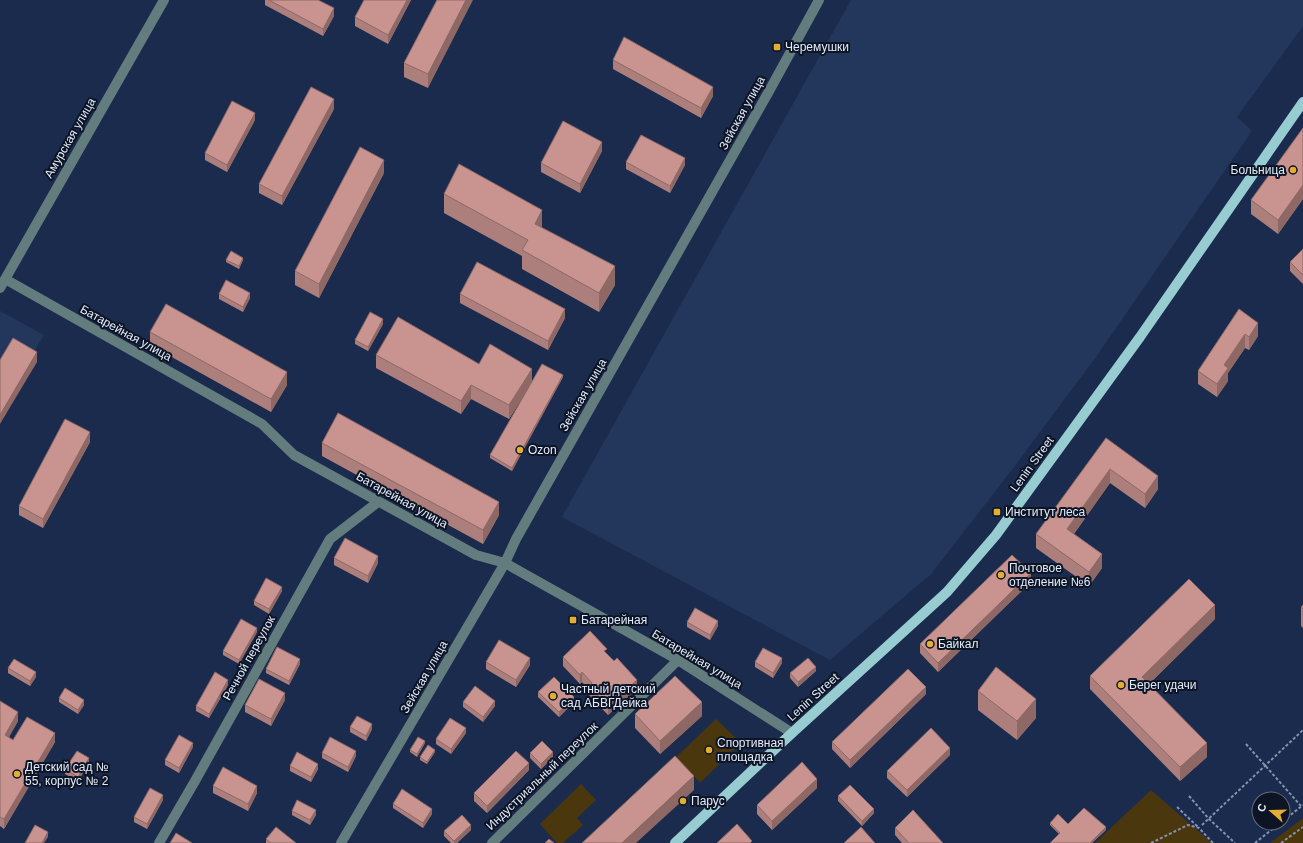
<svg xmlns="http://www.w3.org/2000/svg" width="1303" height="843" viewBox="0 0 1303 843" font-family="Helvetica,sans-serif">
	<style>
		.built { fill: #23375d }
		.green { fill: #4a370d }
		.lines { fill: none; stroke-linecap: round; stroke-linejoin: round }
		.path { stroke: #8592ab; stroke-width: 2; stroke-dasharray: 3 2; stroke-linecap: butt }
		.minor { stroke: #637c7e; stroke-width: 10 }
		.major { stroke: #97ccd1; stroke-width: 10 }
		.wall { fill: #ad7f7c }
		.shaded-wall { fill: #8d6865 }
		.building { fill: #c99490; stroke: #8d6865 }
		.poi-dot { fill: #e4ae35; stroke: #0d1524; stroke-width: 1.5 }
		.labels { text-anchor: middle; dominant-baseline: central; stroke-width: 4; stroke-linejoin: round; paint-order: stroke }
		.poi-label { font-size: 12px; fill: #e1ebfd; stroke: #0d1524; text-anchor: start }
		.street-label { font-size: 12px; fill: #e1ebfd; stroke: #0d1524 }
	</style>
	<rect width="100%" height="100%" fill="#1b2b4d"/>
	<!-- built -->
	<path class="built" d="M851,0H1303V26L1237,117L1252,131L1096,357L1011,471L931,574L830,660L562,517Z
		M0,311L44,335L0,408Z"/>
	<!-- green -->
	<path class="green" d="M716,719L741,743L700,783L676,757Z
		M581,784L596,800L577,818L583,825L563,843H557L540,824Z
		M1151,790L1212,843H1095Z
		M1303,818V843H1270Z"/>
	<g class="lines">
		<!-- path -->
		<path class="path" d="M1246,744L1301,806
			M1189,796L1209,819L1235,843
			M1177,807L1198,827
			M1283,821L1303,805
			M1202,825L1303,730
			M1151,843L1188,825L1199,828L1213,843
			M1255,843L1280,823
			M1281,843L1303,827"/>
		<!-- minor -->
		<path class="minor" d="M5,279L262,424L294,455L476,555L505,563L678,660L792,733
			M0,288L164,0
			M159,843L195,781L330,539L378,502
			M341,843L505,563L516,539L768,93L819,0
			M492,843L678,660"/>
		<!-- major -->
		<path class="major" d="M675,843L792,733L947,592L996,535L1140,337L1303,102"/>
	</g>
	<!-- wall -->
	<path class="wall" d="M265,0H318L334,16L323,36L265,5Z
		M411,0L388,44L355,26V17Z
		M437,0L428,88L404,77V63Z
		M613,60L713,96L701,118L613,69Z
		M334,109L282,205L259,193V184Z
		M255,120L227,172L205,160V153Z
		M1303,128V199L1278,234L1251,214V200Z
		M602,151L580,193L541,172V163Z
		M626,162L685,165L670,193L626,169Z
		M384,173L319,298L295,285V271Z
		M444,194L542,228L615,285L599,312L522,269V256L444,213Z
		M1303,249V284L1290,271V262Z
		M226,260H243L239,269L226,262Z
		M219,294L250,298L243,312L219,299Z
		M460,294L565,318L548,350L460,303Z
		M1239,309L1258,336L1249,350L1245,348L1228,373V381L1217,397L1198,384V371Z
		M383,324L368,351L355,344V340Z
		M150,332L287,385L271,412L150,345Z
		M376,355L479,364L532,382L563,377L512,471L490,458V455L530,386L509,419L471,399L461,414L376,368Z
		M1106,438L1158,489L1145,508L1110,483L1074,534L1102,568L1089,586L1036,548V534Z
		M90,442L43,528L19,515V506Z
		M322,443L499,515L483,544L322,456Z
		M334,558L378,563L368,583L334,565Z
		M1031,582L938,672L920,653V644Z
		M282,591L269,614L254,605V601Z
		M1303,605V628L1301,626V607Z
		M1215,619L1149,684L1207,757L1180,781L1090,689V676Z
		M687,622L718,626L710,640L687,627Z
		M257,632L239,664L223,655V651Z
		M607,654L637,689L608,715L589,695V690L582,682L580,684L563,666V657Z
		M486,662L530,665L516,687L486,669Z
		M755,662L782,663L773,678L755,667Z
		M300,664L289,685L266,673V669Z
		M8,668L36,677L30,686L8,673Z
		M816,671L798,687L790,678V673Z
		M228,685L209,718L196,711V706Z
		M978,691L1036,718L1017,740L978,710Z
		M538,692L574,702L559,717L538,697Z
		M926,694L850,768L832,749V742Z
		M59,698L84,705L78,714L59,702Z
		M285,700L271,726L245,712V705Z
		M0,701L18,721L9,737L13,740L55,742L4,829L0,826Z
		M463,702L495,706L483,722L463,707Z
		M635,714L702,716L660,754L635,728Z
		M350,727L372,729L366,741L350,732Z
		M466,733L451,754L436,744V739Z
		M425,743L417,757L410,752V750Z
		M193,747L179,773L165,765V760Z
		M435,752L427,764L420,760V757Z
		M322,753L356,756L348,772L322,758Z
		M530,753L553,757L541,769L530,758Z
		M950,755L907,797L887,778V771Z
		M89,763L78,781L65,774V769Z
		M290,766L318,769L311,782L290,771Z
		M529,770L487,813L474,801V793Z
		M213,786L257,793L248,811L213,793Z
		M817,788L772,830L757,814V805Z
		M838,796L874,813L862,826L838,801Z
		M163,800L147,829L134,822V817Z
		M393,804L432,814L423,828L393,808Z
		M292,811L316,815L310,825L292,815Z
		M1050,823L1106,830L1092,843H1050L1059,834L1050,825Z
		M895,828L943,843H902L895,835Z
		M471,830L457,843H451L444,836V831Z
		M266,839L296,843H266Z"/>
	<!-- shaded-wall -->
	<path class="shaded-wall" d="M407,0H411L388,44V35Z
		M466,0H473L428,88V74Z
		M334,8V16L323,36V29Z
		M713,87V96L701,118V108Z
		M334,99V109L282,205V196Z
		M255,113V120L227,172V165Z
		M602,142V151L580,193V184Z
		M685,158V165L670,193V186Z
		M384,160V173L319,298V284Z
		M1303,185V199L1278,234V220Z
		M542,210V229L535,224Z
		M243,258V260L239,269V266Z
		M615,266V285L599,312V293Z
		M250,293V298L243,312V307Z
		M565,309V318L548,350V341Z
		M383,319V324L368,351V347Z
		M1258,323V336L1249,350V337Z
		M1245,334V348L1228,373V381L1217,397V384L1224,365Z
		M37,352V362L0,424V415Z
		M532,369V382L509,419V405Z
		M287,372V385L271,412V399Z
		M563,375V377L512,471V468Z
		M471,385V399L461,414V401Z
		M90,432V442L43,528V519Z
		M1110,469V483L1067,543V529Z
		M1158,476V489L1145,508V494Z
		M499,502V515L483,544V530Z
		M1102,554V568L1089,586V572Z
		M378,556V563L368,583V576Z
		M1031,573V582L938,672V663Z
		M282,587V591L269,614V609Z
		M1215,605V619L1142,691V677Z
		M718,621V626L710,640V635Z
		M257,628V632L239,664V660Z
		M530,658V665L516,687V680Z
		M782,658V663L773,678V673Z
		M300,659V664L289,685V681Z
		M816,667V671L798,687V682Z
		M36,672V677L30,686V681Z
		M582,672V682L580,684V675Z
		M228,680V685L209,718V714Z
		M637,680V689L608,715V706Z
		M926,687V694L850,768V760Z
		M285,693V700L271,726V719Z
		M574,697V702L559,717V712Z
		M1036,699V718L1017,740V721Z
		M84,700V705L78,714V710Z
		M495,701V706L483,722V717Z
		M702,702V716L660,754V741Z
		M18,712V721L5,744V735Z
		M372,724V729L366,741V736Z
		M466,728V733L451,754V749Z
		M55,733V742L4,829V819Z
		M425,741V743L417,757V754Z
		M193,743V747L179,773V768Z
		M1207,743V757L1180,781V767Z
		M950,748V755L907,797V790Z
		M435,750V752L427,764V762Z
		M356,751V756L348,772V767Z
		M553,752V757L541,769V764Z
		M89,758V763L78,781V777Z
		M529,763V770L487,813V806Z
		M318,764V769L311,782V777Z
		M694,776V790L636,843H622Z
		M817,779V788L772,830V821Z
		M257,786V793L248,811V804Z
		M163,795V800L147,829V824Z
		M432,809V814L423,828V823Z
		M874,809V813L862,826V821Z
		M316,810V815L310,825V820Z
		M471,825V830L457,843H454V841Z
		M1106,827V830L1092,843H1090Z
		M48,832V837L44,843H42Z"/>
	<!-- building -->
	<path class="building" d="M269,0H318L334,8L323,29Z
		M364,0H407L388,35L355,17Z
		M437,0H466L428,74L404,63Z
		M624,37L713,87L701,108L613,60Z
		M311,87L334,99L282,196L259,184Z
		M232,101L255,113L227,165L205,153Z
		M563,121L602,142L580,184L541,163Z
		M1303,128V185L1278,220L1251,200Z
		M641,135L685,158L670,186L626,162Z
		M360,147L384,160L319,284L295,271Z
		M459,164L542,210L535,224L615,266L599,293L522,250L528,240L444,194Z
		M1303,249V275L1290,262Z
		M231,251L243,258L239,266L226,260Z
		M477,262L565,309L548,341L460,294Z
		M226,280L250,293L243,307L219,294Z
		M166,304L287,372L271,399L150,332Z
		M1239,309L1258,323L1249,337L1245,334L1224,365L1228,368L1217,384L1198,371Z
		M370,312L383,319L368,347L355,340Z
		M398,317L479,364L490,344L532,369L509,405L471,385L461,401L376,355Z
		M13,338L37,352L0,415V360Z
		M542,364L563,375L512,468L490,455Z
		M338,413L499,502L483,530L322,443Z
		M65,419L90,432L43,519L19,506Z
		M1106,438L1158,476L1145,494L1110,469L1067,529L1102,554L1089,572L1036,534Z
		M345,538L378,556L368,576L334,558Z
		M1012,555L1031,573L938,663L920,644Z
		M266,578L282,587L269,609L254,601Z
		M1189,579L1215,605L1142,677L1207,743L1180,767L1090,676Z
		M1303,605V609L1301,607Z
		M695,608L718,621L710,635L687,622Z
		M241,619L257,628L239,660L223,651Z
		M590,631L607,649L604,651L614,661L617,658L637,680L608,706L589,686L592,683L582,672L580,675L563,657Z
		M499,640L530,658L516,680L486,662Z
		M277,647L300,659L289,681L266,669Z
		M763,648L782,658L773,673L755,662Z
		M808,658L816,667L798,682L790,673Z
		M14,659L36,672L30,681L8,668Z
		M996,667L1036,699L1017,721L978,691Z
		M908,669L926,687L850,760L832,742Z
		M215,672L228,680L209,714L196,706Z
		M675,676L702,702L660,741L635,714Z
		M554,677L574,697L559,712L538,692Z
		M259,679L285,693L271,719L245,705Z
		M475,686L495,701L483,717L463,702Z
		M65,688L84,700L78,710L59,698Z
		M0,701L18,712L5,735L13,740L27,717L55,733L4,819L0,817Z
		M357,716L372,724L366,736L350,727Z
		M450,718L466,728L451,749L436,739Z
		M931,728L950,748L907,790L887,771Z
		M179,735L193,743L179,768L165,760Z
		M330,737L356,751L348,767L322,753Z
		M418,737L425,741L417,754L410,750Z
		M542,741L553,752L541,764L530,753Z
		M428,745L435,750L427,762L420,757Z
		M77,751L89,758L78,777L65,769Z
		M516,751L529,763L487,806L474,793Z
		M297,752L318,764L311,777L290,766Z
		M675,756L694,776L622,843H582Z
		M802,762L817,779L772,821L757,805Z
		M223,767L257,786L248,804L213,786Z
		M850,785L874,809L862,821L838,796Z
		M150,788L163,795L147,824L134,817Z
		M402,789L432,809L423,823L393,804Z
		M297,800L316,810L310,820L292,811Z
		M1084,808L1106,827L1090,843H1050L1060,833L1050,823L1058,814L1068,824Z
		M913,810L943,843H909L895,828Z
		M462,815L471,825L454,841L444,831Z
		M737,824L752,841L750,843H717Z
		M35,825L48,832L42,843H25Z
		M276,827L296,843H271L266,839Z
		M861,827L875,843H844Z
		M176,833L192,843H170Z
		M549,839L554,843H545Z"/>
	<!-- markers -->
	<g class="poi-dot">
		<rect x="773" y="43" width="8" height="8" rx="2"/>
		<circle cx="1293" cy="170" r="4"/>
		<circle cx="520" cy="450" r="4"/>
		<rect x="993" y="508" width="8" height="8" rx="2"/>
		<circle cx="1001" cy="575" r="4"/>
		<rect x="569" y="616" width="8" height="8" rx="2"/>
		<circle cx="930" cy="644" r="4"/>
		<circle cx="1121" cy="685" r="4"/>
		<circle cx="553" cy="696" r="4"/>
		<circle cx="709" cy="750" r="4"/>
		<circle cx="17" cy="774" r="4"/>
		<circle cx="683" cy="801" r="4"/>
	</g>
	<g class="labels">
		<!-- poi labels -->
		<g class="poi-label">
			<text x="785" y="47">Черемушки</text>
			<text x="1285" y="170" text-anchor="end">Больница</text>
			<text x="528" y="450">Ozon</text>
			<text x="1005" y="512">Институт леса</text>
			<text x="1009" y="568">Почтовое<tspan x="1009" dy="14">отделение №6</tspan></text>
			<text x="581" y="620">Батарейная</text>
			<text x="938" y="644">Байкал</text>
			<text x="1129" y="685">Берег удачи</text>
			<text x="561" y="689">Частный детский<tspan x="561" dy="14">сад АБВГДейка</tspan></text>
			<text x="717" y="743">Спортивная<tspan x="717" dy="14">площадка</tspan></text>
			<text x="25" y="767">Детский сад №<tspan x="25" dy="14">55, корпус № 2</tspan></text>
			<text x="691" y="801">Парус</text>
		</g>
		<!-- street labels -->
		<g class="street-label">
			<text transform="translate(742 113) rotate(-61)">Зейская улица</text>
			<text transform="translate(70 138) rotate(-60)">Амурская улица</text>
			<text transform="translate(126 333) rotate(29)">Батарейная улица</text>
			<text transform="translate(583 395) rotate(-60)">Зейская улица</text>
			<text transform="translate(1032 464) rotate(-54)">Lenin Street</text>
			<text transform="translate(402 500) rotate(29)">Батарейная улица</text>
			<text transform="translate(249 658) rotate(-61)">Речной переулок</text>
			<text transform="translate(697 659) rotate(31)">Батарейная улица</text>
			<text transform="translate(424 677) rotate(-60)">Зейская улица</text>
			<text transform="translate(813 697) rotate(-42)">Lenin Street</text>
			<text transform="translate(542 776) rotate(-44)">Индустриальный переулок</text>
		</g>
	</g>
	<!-- north arrow -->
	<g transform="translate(1271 811) rotate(290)"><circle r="19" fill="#0d1524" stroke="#626b7b"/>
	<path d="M0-3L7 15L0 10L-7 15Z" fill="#e4ae35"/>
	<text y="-6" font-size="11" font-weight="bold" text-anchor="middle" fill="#e1ebfd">С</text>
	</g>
</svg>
